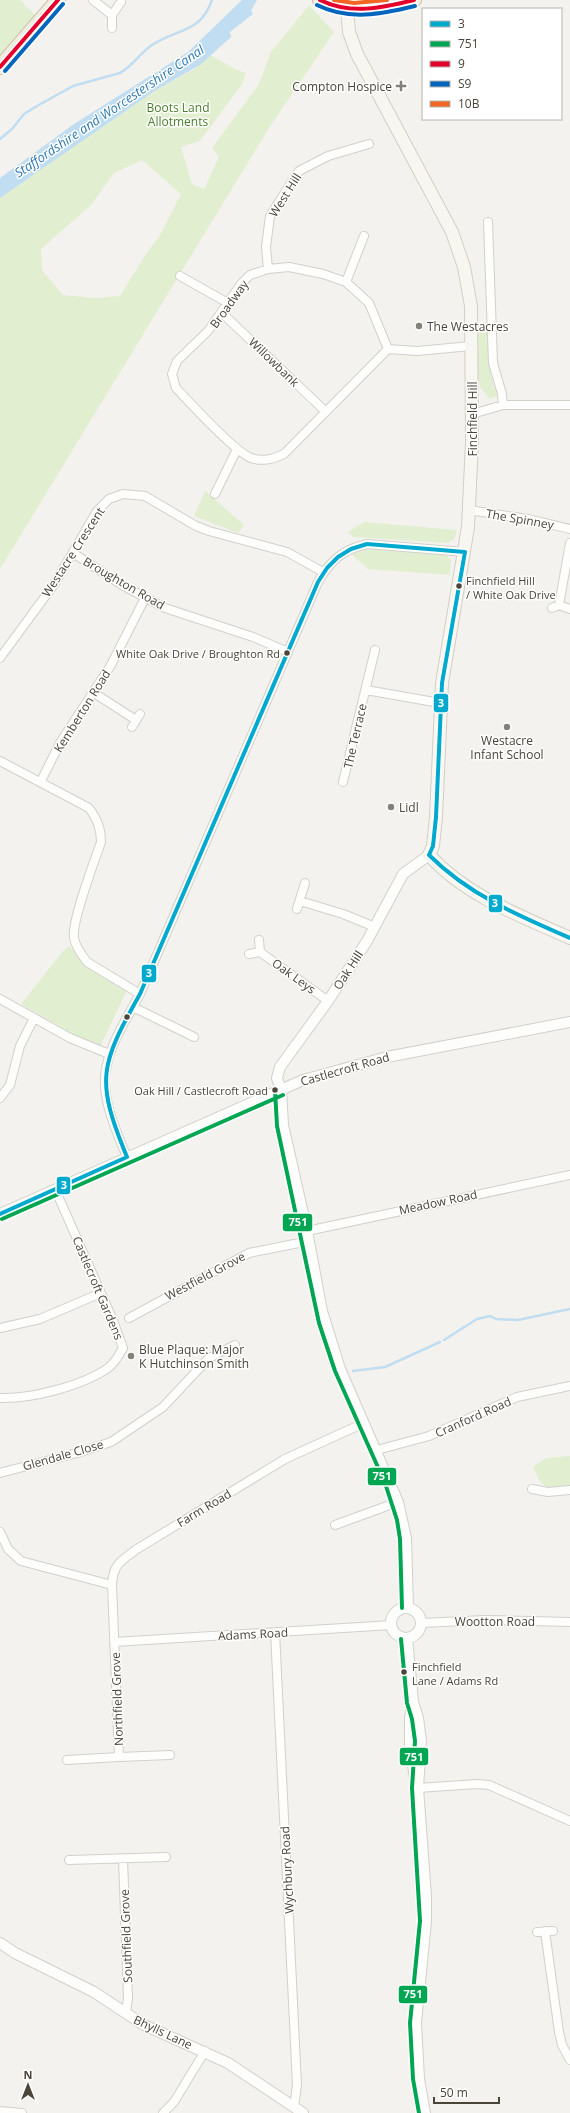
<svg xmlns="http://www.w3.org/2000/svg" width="570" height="2113" viewBox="0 0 570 2113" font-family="'Open Sans',sans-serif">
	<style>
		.green { fill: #e1eecf; fill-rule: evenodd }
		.water { fill: #c0ddf1 }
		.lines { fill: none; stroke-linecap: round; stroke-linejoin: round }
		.stream { stroke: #c0ddf1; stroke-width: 2.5 }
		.minor-casing { stroke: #d2d0cb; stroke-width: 10 }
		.tertiary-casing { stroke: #d2d0cb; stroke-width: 12 }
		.secondary-casing { stroke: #d3cfc5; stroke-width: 14 }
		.trunk-casing { stroke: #ccbfa9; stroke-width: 16 }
		.minor { stroke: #fdfdfc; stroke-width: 8 }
		.tertiary { stroke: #fdfdfc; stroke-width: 10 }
		.secondary { stroke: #f7f6f1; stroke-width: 12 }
		.trunk { stroke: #f0ece0; stroke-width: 14 }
		.bus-1-casing { stroke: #fff; stroke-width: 7 }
		.bus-2-casing { stroke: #fff; stroke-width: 7 }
		.bus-3-casing { stroke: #fff; stroke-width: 7 }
		.bus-4-casing { stroke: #fff; stroke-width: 7 }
		.bus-5-casing { stroke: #fff; stroke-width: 7 }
		.bus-1 { stroke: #00a9ce; stroke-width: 4 }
		.bus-2 { stroke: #00a651; stroke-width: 4 }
		.bus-3 { stroke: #e4002b; stroke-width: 4 }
		.bus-4 { stroke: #0065bd; stroke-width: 4 }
		.bus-5 { stroke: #f26522; stroke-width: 4 }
		.poi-dot { fill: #868178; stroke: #fff; stroke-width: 1.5 }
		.bus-dot { fill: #4b4439; stroke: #fff; stroke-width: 1.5 }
		.labels { text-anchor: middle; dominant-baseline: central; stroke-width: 3; stroke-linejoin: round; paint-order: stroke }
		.bus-label { font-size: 11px; fill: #4b4439; stroke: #fff; text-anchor: start }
		.poi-label { font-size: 12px; fill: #4b4439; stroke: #fff; text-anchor: start }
		.park-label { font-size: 12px; fill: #4a7f2a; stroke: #fff }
		.street-label { font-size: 12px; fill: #4b4439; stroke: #fff }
		.water-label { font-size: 13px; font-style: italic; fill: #2e7ab2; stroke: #fff }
		.line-badge { stroke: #fff; stroke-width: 1.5 }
		.badge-label { font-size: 11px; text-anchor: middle; font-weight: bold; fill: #fff }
	</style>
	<rect width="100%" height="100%" fill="#f4f2ee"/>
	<!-- green -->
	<path class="green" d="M0,0H20L38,18L0,62Z
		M309,5L334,32L269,128L0,569V198L156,90L193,70L210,55L237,70L246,73L242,84L200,141L181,147L192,184L204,189L219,157L212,148L259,84L271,52ZM142,160L181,194L160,235L146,254L120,296L95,298L63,295L42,270L41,249L91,205L114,173Z
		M476,324H488L491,376L497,396L490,399L480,387L476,369Z
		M205,491L244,525L238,533L194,516Z
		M364,522L457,530L454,539L448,543L353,537L348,532Z
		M369,549L446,555L451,560L450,575L368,569L350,553Z
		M69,946C86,966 105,978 127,990L99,1049L21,1004L63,951Z
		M570,1456V1485C544,1488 544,1491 533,1467L546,1458Z"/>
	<!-- water -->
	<path class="water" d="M242,0H257L251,11L253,14L230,32L231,37L200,65L156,90L0,198V178L74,124L188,52Z"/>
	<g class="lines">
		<!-- stream -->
		<path class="stream" d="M0,139L12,129L24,114L37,106L73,86L120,73C133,66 140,53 152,45C177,28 200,34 212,0
			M444,1340L477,1319L490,1316L496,1319L518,1320L570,1309
			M353,1371L385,1367L440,1342"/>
		<!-- minor casing -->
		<g class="minor-casing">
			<path id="minor" d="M93,0L112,15
				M112,28V15L121,2
				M488,222L493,363L502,394L503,405
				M268,269L266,247L270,216L299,171L328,156L369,144
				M180,276L228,303
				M346,282L364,236
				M222,313L326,412
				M388,349L369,303L346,282L323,274L289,267L268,269L250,275L241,284L208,331L177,361L172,374L176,388C190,403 235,452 251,458C263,462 273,459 284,454L388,349L417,351L471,346
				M472,414L503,405H570
				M215,494L237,449
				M469,510L528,519L570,529
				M73,553L122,585L165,608L253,637L288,652
				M559,605L570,543
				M552,608L559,605L570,609
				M0,658L55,583L97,511L109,499L123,494L145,496L196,526L209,531L287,552L323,572
				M366,690L440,703
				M94,693L136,720
				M132,727L140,714
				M0,761L89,808C97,819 101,828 101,842C95,860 71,922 74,938C75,946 82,955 87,962L140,994
				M41,781L60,743L111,665L145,598
				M343,782L375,650
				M300,901L343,914L375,927
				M297,909L305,883
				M260,952L328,1001
				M249,954L260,952L259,940
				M0,999L70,1038L109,1054
				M133,1007L194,1037
				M0,1098L10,1085L20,1046L34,1018
				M127,1157C93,1079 99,1066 140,994L318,582C330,561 343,549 367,544L465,552
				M307,1231L570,1175
				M129,1318L249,1253L309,1241
				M0,1328L40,1319L101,1293
				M0,1398C31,1399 82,1386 108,1368C115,1363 119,1355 123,1348L112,1318L55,1189
				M377,1450L429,1436L517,1397L570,1386
				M0,1473L77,1453L111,1442L163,1407L209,1358L235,1345
				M532,1489L548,1492L570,1490
				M335,1525L398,1502
				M0,1532L8,1549L21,1561L112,1585
				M421,1623L485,1620L570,1622
				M275,1632L297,2085L294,2107
				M114,1642L392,1625
				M119,1757L170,1755
				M67,1760L119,1757L112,1585C113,1564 121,1561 137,1549L285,1459L364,1423
				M418,1788L477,1784L489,1785L570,1821
				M123,1859L128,1998L126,2013
				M69,1860L166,1857
				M545,1931L559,2032L562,2045L570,2060
				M537,1932L553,1931
				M0,2111L22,2113
				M163,2113L174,2102L205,2051"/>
		</g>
		<!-- tertiary casing -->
		<g class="tertiary-casing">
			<path id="tertiary" d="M0,1214L303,1080L387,1057L570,1022
				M408,1608L406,1538L398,1502L340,1369L322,1311L307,1231L283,1125L281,1090L277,1078L280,1067L328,1001L367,941L403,874L429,855
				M391 1623a15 15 0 1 1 30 0a15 15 0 1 1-30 0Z
				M407,1638L413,1702L410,1717V1744L415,1779
				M413,1702L418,1718L421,1741L418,1788L426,1896V1921L416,2023L419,2079L425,2113
				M0,1943L15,1953L94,1992L144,2025L228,2063L303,2113"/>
		</g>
		<!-- secondary casing -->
		<g class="secondary-casing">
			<path id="secondary" d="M347,8L349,32L357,54L452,232L464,267L471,306L472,442L468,527L442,683L436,817L433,846L429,855C466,896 521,916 570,938"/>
		</g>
		<!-- trunk casing -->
		<g class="trunk-casing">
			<path id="trunk" d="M320,0C346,17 386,7 414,0
				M0,67L58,0"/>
		</g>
		<!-- minor -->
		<use href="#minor" class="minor"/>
		<!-- tertiary -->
		<use href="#tertiary" class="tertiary"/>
		<!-- secondary -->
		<use href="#secondary" class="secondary"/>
		<!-- trunk -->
		<use href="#trunk" class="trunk"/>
		<!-- bus-1 casing -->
		<g class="bus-1-casing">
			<path id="bus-1" d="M429,855L433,846L436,817L442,683L465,552
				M429,855C469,895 519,916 570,938
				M127,1157C95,1080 100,1065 140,994L318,582L327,568L338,557L351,549L367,544L465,552
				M0,1214L127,1157"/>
		</g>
		<!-- bus-2 casing -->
		<g class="bus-2-casing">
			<path id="bus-2" d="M275,1090L277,1126L319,1323L335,1371L385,1483L397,1520L400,1539L402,1608
				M2,1219L283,1095
				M401,1639L407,1703L412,1719L415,1741L412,1788L420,1921L410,2023L413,2079L419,2113"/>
		</g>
		<!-- bus-3 casing -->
		<g class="bus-3-casing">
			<path id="bus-3" d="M320,0C350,15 382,8 414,0
				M0,67L58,0"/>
		</g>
		<!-- bus-4 casing -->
		<g class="bus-4-casing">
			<path id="bus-4" d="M317,5C349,21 382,14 415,6
				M5,71L63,4"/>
		</g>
		<!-- bus-5 casing -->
		<g class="bus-5-casing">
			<path id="bus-5" d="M334,0L354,3L387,0"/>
		</g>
		<!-- bus-1 -->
		<use href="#bus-1" class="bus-1"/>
		<!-- bus-2 -->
		<use href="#bus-2" class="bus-2"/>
		<!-- bus-3 -->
		<use href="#bus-3" class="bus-3"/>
		<!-- bus-4 -->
		<use href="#bus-4" class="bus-4"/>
		<!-- bus-5 -->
		<use href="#bus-5" class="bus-5"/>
	</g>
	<!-- markers -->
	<g class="poi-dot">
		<path d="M399 80h4v4h4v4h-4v4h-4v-4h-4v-4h4z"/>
		<circle cx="419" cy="326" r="4"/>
		<circle cx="507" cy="727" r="4"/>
		<circle cx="391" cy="807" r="4"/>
		<circle cx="131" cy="1356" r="4"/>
	</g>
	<g class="bus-dot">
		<circle cx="459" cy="586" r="3.5"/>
		<circle cx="287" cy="653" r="3.5"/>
		<circle cx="127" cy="1017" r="3.5"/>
		<circle cx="275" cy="1090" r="3.5"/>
		<circle cx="404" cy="1672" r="3.5"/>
	</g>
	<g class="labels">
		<!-- bus labels -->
		<g class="bus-label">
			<text x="466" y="580">Finchfield Hill<tspan x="466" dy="14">/ White Oak Drive</tspan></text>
			<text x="280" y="653" text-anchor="end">White Oak Drive / Broughton Rd</text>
			<text x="268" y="1090" text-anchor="end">Oak Hill / Castlecroft Road</text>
			<text x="412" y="1666">Finchfield<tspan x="412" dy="14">Lane / Adams Rd</tspan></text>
		</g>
		<!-- poi labels -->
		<g class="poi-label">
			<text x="392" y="86" text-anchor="end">Compton Hospice</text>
			<text x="427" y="326">The Westacres</text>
			<text x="507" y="740" text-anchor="middle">Westacre<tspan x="507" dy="14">Infant School</tspan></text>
			<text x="399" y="807">Lidl</text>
			<text x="139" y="1349">Blue Plaque: Major<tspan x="139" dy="14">K Hutchinson Smith</tspan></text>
		</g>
		<!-- park labels -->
		<g class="park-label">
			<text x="178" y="107">Boots Land<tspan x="178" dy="14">Allotments</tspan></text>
		</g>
		<!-- street labels -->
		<g class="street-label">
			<text transform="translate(285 195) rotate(-58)">West Hill</text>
			<text transform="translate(229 304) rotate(-54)">Broadway</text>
			<text transform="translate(274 362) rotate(44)">Willowbank</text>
			<text transform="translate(472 419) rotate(-90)">Finchfield Hill</text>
			<text transform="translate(520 519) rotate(10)">The Spinney</text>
			<text transform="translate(73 552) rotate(-57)">Westacre Crescent</text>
			<text transform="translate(124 583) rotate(30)">Broughton Road</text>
			<text transform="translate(82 711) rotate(-58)">Kemberton Road</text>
			<text transform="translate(355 736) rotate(-77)">The Terrace</text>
			<text transform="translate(348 970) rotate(-57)">Oak Hill</text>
			<text transform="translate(294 976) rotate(36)">Oak Leys</text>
			<text transform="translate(345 1069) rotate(-16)">Castlecroft Road</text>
			<text transform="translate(438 1202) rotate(-12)">Meadow Road</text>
			<text transform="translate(205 1276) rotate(-28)">Westfield Grove</text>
			<text transform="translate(98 1288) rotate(67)">Castlecroft Gardens</text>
			<text transform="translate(473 1417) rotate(-24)">Cranford Road</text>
			<text transform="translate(63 1455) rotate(-16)">Glendale Close</text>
			<text transform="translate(204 1508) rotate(-31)">Farm Road</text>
			<text x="495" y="1621">Wootton Road</text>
			<text transform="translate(253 1634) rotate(-3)">Adams Road</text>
			<text transform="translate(117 1699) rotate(-92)">Northfield Grove</text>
			<text transform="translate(287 1870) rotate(-93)">Wychbury Road</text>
			<text transform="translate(126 1936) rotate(-92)">Southfield Grove</text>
			<text transform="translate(163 2032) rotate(25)">Bhylls Lane</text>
		</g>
		<!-- water labels -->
		<g class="water-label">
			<text transform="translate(109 111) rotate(-34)">Staffordshire and Worcestershire Canal</text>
		</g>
	</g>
	<g class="line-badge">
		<rect x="433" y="693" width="16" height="20" rx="4" fill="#00a9ce"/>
		<rect x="488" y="894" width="15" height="19" rx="4" fill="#00a9ce"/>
		<rect x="141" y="964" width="16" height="19" rx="4" fill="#00a9ce"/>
		<rect x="56" y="1176" width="15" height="19" rx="4" fill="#00a9ce"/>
		<rect x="282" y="1213" width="31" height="19" rx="4" fill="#00a651"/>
		<rect x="367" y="1467" width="30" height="19" rx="4" fill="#00a651"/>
		<rect x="399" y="1747" width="30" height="19" rx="4" fill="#00a651"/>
		<rect x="398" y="1985" width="30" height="19" rx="4" fill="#00a651"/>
	</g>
	<g class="badge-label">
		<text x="441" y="707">3</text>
		<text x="495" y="907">3</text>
		<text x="149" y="977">3</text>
		<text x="64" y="1189">3</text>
		<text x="298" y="1226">751</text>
		<text x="382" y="1480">751</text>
		<text x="414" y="1761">751</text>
		<text x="413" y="1998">751</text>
	</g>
	<!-- legend -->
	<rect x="422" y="8" width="140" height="112" fill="#ffffff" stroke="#b7b4b0"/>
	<rect x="430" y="21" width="20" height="6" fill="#00a9ce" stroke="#b7b4b0"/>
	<text x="458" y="28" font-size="12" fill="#4b4439">3</text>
	<rect x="430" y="41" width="20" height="6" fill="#00a651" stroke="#b7b4b0"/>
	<text x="458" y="48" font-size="12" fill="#4b4439">751</text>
	<rect x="430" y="61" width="20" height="6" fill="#e4002b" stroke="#b7b4b0"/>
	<text x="458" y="68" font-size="12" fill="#4b4439">9</text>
	<rect x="430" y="81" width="20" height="6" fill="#0065bd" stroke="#b7b4b0"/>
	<text x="458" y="88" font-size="12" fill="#4b4439">S9</text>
	<rect x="430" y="101" width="20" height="6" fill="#f26522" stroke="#b7b4b0"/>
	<text x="458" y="108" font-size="12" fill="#4b4439">10B</text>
	<!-- north arrow -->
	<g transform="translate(28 2085)" stroke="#ffffff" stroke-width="3" paint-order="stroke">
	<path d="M0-3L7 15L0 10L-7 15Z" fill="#4b4439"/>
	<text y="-6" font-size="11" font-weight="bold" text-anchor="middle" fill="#4b4439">N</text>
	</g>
	<!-- scale -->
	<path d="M434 2097v6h65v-6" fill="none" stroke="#4b4439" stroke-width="2"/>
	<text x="440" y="2097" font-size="12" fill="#4b4439" stroke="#ffffff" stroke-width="3" paint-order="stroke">50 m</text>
</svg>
